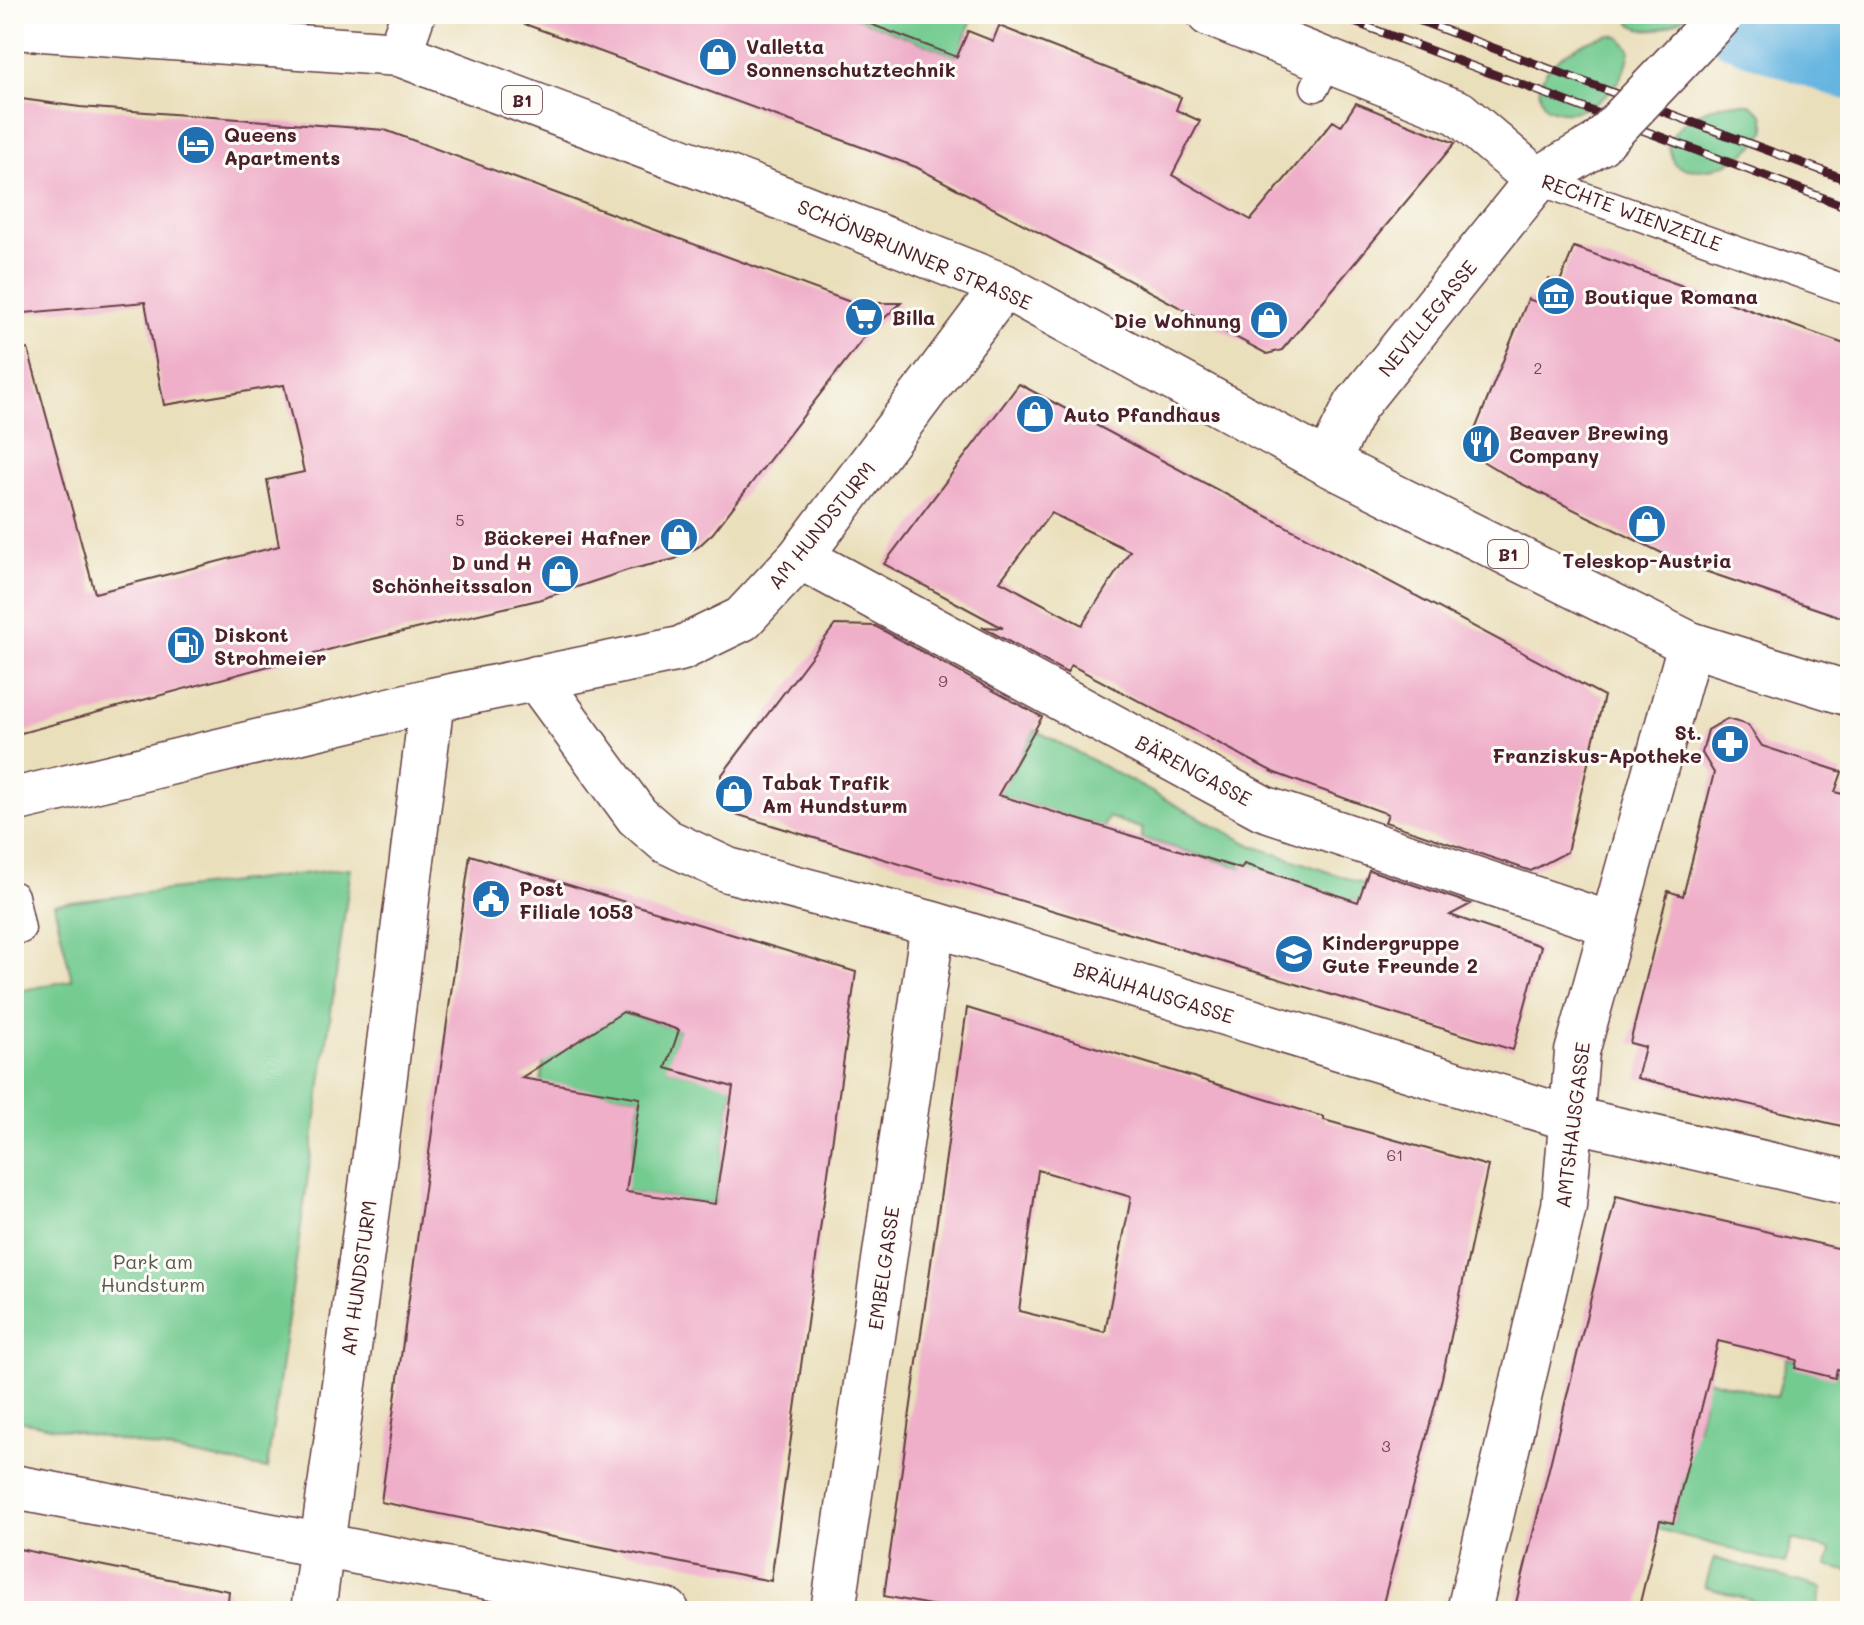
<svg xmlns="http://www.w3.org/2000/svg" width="1864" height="1625" viewBox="0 0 1864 1625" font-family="Mali,sans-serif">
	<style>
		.green { fill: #73cb90; stroke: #5e755e; stroke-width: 2; fill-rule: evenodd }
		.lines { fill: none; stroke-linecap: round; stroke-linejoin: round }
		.river { stroke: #66b5e0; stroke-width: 94 }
		.building { fill: #efafc9; fill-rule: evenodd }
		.lane-casing { stroke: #623c41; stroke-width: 31 }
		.street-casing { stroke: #623c41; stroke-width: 47 }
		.secondary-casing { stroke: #623c41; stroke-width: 47 }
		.primary-casing { stroke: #623c41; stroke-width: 47 }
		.lane { stroke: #fff; stroke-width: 28 }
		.street { stroke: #fff; stroke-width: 44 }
		.secondary { stroke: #fff; stroke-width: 44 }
		.primary { stroke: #fff; stroke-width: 44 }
		.rail-casing { stroke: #4a1f2b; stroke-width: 9 }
		.rail { stroke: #fdfcf7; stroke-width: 6; stroke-dasharray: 18; stroke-linecap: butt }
		.street-bridge-casing { stroke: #623c41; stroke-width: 47; stroke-linecap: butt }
		.street-bridge { stroke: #fff; stroke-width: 44 }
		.labels { text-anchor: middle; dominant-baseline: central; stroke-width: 6; stroke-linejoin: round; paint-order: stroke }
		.number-label { font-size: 16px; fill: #734352 }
		.shield { fill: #fdfcf7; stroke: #806168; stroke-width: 2 }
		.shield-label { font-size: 18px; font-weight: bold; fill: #4a1f2b }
		.poi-label { font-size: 20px; font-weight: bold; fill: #4a1f2b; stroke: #fdfcf7; text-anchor: start }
		.street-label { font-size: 20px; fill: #4a1f2b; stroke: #fdfcf7 }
		.park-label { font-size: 20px; fill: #585b4e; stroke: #fdfcf7 }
	</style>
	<rect width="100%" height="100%" fill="#fdfcf7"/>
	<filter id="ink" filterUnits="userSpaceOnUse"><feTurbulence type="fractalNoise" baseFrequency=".0125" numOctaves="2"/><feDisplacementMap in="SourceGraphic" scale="16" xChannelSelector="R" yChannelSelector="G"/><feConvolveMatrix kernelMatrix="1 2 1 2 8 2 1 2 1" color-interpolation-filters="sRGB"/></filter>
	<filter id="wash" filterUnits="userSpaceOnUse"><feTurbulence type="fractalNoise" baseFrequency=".006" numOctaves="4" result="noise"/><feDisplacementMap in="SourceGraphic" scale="32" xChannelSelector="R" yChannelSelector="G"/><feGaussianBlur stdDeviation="1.8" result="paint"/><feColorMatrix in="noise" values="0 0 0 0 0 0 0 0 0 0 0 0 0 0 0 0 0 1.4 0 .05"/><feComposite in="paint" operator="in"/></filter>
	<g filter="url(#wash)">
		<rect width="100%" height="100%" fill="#eadfbb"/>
		<!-- green -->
		<path class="green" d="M844,14H974L957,57Z
			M1689,14C1671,26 1651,37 1631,24L1627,15Z
			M1613,35L1621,38L1630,49C1627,86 1583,127 1546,107C1519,73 1585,36 1613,35Z
			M1728,103L1750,104L1763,114L1766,129C1751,158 1706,181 1674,164L1668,145C1677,120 1704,109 1728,103Z
			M1035,730L1253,846L1364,884L1358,902L1141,838L1143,829L1108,817L1104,828L998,795Z
			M351,868L267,1469L14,1420V992L72,980L54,904Z
			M591,1002L679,1030L667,1068L699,1077L708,1049L739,1046L715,1204L572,1185L534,1137L548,1027ZM594,1091L640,1098L632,1153Z
			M1787,1358L1850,1372V1572L1827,1566L1831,1550L1792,1540L1785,1564L1658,1529L1660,1520L1673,1522L1683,1480V1425L1697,1428L1703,1403L1694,1376L1777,1397Z
			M1714,1558L1822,1588L1816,1611H1789L1705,1587Z"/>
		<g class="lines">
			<!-- river -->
			<path class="river" d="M1745,14L1850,53"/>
		</g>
		<g id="blocks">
			<!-- building -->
			<path class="building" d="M512,14H844L957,57L968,31L993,41L999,26L1181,97L1176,110L1200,121L1172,175L1251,220L1333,121L1341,126L1356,103L1455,143L1282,350L1267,354L916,167L511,19Z
				M14,98L80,107L385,130L853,303H901L865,336L713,533L698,547L675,559L628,570L538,600L339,647L14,735V351L28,349L95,593L279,546L267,480L304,472L284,385L164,405L145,302L14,314Z
				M1574,247L1850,346V620L1684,564L1518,482L1484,462L1468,447L1528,299L1539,303L1549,279L1559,284Z
				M1019,384L1604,696L1567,852L1531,871L1385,822L1388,814L1275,773L1071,665L1067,673L982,627L1003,628L884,564ZM1051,513L1130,551L1082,625L1000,581Z
				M835,625L875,626L1042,717L998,795L1241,869L1244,864L1358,902L1369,870L1471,904L1450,915L1541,946L1513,1050L732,813L721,776Z
				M1727,719L1748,725L1762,746L1842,772L1835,792L1850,796V1128L1637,1078L1645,1047L1630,1043L1668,891L1683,896L1714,773L1702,753L1708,730Z
				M470,855L856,972L771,1581L381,1502ZM623,1012L679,1030L666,1068L733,1087L715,1204L626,1192L640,1098L521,1078Z
				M967,1008L1324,1117V1120L1488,1166L1442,1378L1381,1611H961L884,1596ZM1038,1170L1131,1197L1105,1332L1019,1311Z
				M1616,1196L1850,1251V1372L1837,1369L1835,1378L1795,1368L1797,1360L1718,1341L1673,1523L1660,1520L1638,1611H1514Z
				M14,1548L229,1591L227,1611H14Z"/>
		</g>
	</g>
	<g filter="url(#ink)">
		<use href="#blocks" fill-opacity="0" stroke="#623c41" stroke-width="2"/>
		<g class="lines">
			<!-- lane casing -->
			<g class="lane-casing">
				<path id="lane" d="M1315,87L1327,61
					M1537,180L1850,291
					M14,896L21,929"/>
			</g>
			<!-- street casing -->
			<g class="street-casing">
				<path id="street" d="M1209,14L1459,113L1537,180
					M399,54L413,14
					M1327,463L1356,405L1537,180L1600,143
					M800,557L1263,808L1613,925
					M536,678L637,816L666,841L728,870L933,924L1572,1119L1850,1183
					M14,800L432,700L680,649L742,619L800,557L1004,286
					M313,1611L371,1187L432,700
					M833,1611L933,924
					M1469,1611L1564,1206L1577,1052L1690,644"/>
			</g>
			<!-- secondary casing -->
			<g class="secondary-casing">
				<path id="secondary" d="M14,1487L667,1611"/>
			</g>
			<!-- primary casing -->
			<g class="primary-casing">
				<path id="primary" d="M14,27L399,54L782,198L1004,286L1327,463L1690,644L1850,694"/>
			</g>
			<!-- lane -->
			<use href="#lane" class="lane"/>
			<!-- street -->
			<use href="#street" class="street"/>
			<!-- secondary -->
			<use href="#secondary" class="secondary"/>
			<!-- primary -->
			<use href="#primary" class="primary"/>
			<!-- rail casing -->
			<g class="rail-casing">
				<path id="rail" d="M1333,14L1850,208
					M1402,14L1850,181"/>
			</g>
			<!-- rail -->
			<use href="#rail" class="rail"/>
			<!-- street-bridge casing -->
			<g class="street-bridge-casing">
				<path id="street-bridge" d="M1600,143L1722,14"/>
			</g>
			<!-- street-bridge -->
			<use href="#street-bridge" class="street-bridge"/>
		</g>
	</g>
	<!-- icons -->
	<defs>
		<g id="shop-disc" transform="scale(2)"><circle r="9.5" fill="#1f6fb2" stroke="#fdfcf7"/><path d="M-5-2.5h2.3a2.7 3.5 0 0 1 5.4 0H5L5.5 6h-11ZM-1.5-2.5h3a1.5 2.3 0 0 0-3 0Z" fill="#fff"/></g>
		<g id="hotel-disc" transform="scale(2)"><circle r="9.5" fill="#1f6fb2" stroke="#fdfcf7"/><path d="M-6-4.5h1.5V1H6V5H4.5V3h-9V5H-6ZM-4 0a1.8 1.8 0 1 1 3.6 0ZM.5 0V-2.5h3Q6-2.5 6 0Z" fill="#fff"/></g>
		<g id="museum-disc" transform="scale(2)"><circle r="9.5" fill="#1f6fb2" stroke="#fdfcf7"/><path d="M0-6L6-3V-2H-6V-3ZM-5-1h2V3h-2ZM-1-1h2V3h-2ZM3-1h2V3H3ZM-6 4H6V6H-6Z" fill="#fff"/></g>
		<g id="supermarket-disc" transform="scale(2)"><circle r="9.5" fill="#1f6fb2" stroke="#fdfcf7"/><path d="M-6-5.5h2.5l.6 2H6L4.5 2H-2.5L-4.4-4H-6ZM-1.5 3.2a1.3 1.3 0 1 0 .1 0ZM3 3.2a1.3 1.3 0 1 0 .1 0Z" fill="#fff"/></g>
		<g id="restaurant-disc" transform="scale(2)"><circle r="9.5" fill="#1f6fb2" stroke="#fdfcf7"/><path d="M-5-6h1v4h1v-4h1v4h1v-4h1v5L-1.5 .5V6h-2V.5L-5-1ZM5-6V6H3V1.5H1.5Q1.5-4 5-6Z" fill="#fff"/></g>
		<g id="fuel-disc" transform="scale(2)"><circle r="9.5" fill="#1f6fb2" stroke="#fdfcf7"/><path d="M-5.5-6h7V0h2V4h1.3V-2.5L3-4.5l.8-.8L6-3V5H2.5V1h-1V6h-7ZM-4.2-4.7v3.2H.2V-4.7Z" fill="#fff"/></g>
		<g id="pharmacy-disc" transform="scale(2)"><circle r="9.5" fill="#1f6fb2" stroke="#fdfcf7"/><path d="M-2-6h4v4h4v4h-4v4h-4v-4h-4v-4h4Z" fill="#fff"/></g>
		<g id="civic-disc" transform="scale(2)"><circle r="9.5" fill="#1f6fb2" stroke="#fdfcf7"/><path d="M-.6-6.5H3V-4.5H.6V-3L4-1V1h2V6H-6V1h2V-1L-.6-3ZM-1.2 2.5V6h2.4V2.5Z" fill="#fff"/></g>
		<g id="school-disc" transform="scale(2)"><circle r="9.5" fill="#1f6fb2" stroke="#fdfcf7"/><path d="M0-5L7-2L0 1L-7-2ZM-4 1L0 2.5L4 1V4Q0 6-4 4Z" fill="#fff"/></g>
	</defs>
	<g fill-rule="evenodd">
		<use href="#shop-disc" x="718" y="57"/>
		<use href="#hotel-disc" x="196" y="145"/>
		<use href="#museum-disc" x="1556" y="296"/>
		<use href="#supermarket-disc" x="864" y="317"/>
		<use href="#shop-disc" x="1269" y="320"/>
		<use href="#shop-disc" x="1035" y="414"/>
		<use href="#restaurant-disc" x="1481" y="444"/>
		<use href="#shop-disc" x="1647" y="524"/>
		<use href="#shop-disc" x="679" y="537"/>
		<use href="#shop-disc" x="560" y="574"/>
		<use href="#fuel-disc" x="186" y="645"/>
		<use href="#pharmacy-disc" x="1730" y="744"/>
		<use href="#shop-disc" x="734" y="794"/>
		<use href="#civic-disc" x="491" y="899"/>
		<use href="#school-disc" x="1294" y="954"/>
	</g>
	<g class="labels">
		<!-- number labels -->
		<g class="number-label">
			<text x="1538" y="367">2</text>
			<text x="460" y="519">5</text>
			<text x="943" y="680">9</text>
			<text x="1395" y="1154">61</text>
			<text x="1386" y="1445">3</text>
		</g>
		<!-- shield labels -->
		<g class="shield">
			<rect x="502" y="86" width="40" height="28" rx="6"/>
			<rect x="1488" y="540" width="40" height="28" rx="6"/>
		</g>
		<g class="shield-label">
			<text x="522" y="100">B1</text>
			<text x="1508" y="554">B1</text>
		</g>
		<!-- poi labels -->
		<g class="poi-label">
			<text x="746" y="46">Valletta<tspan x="746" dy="23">Sonnenschutztechnik</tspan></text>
			<text x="224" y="134">Queens<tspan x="224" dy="23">Apartments</tspan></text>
			<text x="1584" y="296">Boutique Romana</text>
			<text x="892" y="317">Billa</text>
			<text x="1241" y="320" text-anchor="end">Die Wohnung</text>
			<text x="1063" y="414">Auto Pfandhaus</text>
			<text x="1509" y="432">Beaver Brewing<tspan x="1509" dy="23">Company</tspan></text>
			<text x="651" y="537" text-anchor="end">Bäckerei Hafner</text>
			<text x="1647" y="560" text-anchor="middle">Teleskop-Austria</text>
			<text x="532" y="562" text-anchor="end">D und H<tspan x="532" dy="23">Schönheitssalon</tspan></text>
			<text x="214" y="634">Diskont<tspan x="214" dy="23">Strohmeier</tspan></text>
			<text x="1702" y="732" text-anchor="end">St.<tspan x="1702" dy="23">Franziskus-Apotheke</tspan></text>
			<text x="762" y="782">Tabak Trafik<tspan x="762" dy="23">Am Hundsturm</tspan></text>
			<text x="519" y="888">Post<tspan x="519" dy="23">Filiale 1053</tspan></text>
			<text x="1322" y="942">Kindergruppe<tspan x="1322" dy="23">Gute Freunde 2</tspan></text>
		</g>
		<!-- street labels -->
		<g class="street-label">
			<text transform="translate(1632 212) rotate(20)">RECHTE WIENZEILE</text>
			<text transform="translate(915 254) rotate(23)">SCHÖNBRUNNER STRASSE</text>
			<text transform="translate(1427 318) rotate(-51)">NEVILLEGASSE</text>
			<text transform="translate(821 525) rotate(-51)">AM HUNDSTURM</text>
			<text transform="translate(1194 770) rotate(28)">BÄRENGASSE</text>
			<text transform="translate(1154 992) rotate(17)">BRÄUHAUSGASSE</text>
			<text transform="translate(1572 1125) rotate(-83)">AMTSHAUSGASSE</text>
			<text transform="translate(883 1268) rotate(-82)">EMBELGASSE</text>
			<text transform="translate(358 1278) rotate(-82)">AM HUNDSTURM</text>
		</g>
		<!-- park labels -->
		<g class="park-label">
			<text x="153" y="1261">Park am<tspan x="153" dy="23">Hundsturm</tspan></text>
		</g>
	</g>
	<!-- margin -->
	<rect width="1864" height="1625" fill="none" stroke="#fdfcf7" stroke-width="48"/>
</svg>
